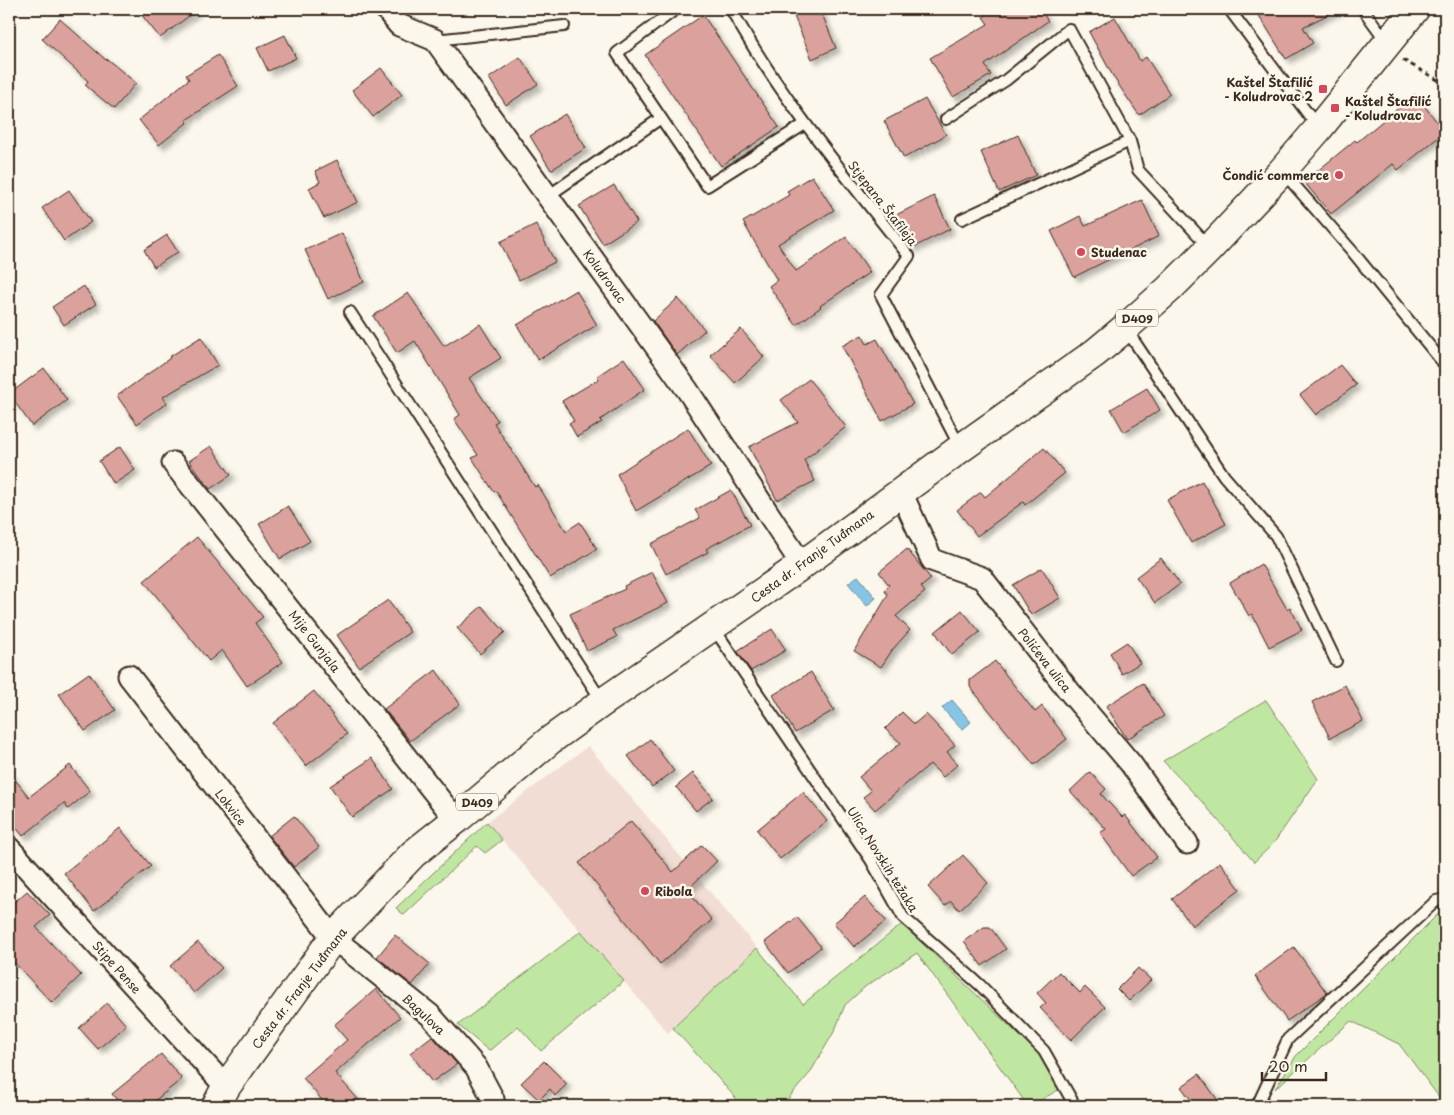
<svg xmlns="http://www.w3.org/2000/svg" width="1454" height="1115" viewBox="0 0 1454 1115" font-family="'Playpen Sans',sans-serif">
	<style>
		.built { fill: #f1ddd4 }
		.green { fill: #c0e7a2; stroke: #7e8860 }
		.water { fill: #86c5e6; stroke: #688796 }
		.building { fill: #dba19c; stroke: #3b2a1e; filter: url(#shadow) }
		.lines { fill: none; stroke-linecap: round; stroke-linejoin: round }
		.service-casing { stroke: #3b2a1e; stroke-width: 14 }
		.minor-casing { stroke: #3b2a1e; stroke-width: 25 }
		.primary-casing { stroke: #3b2a1e; stroke-width: 31 }
		.path { stroke: #3b2a1e; stroke-width: 3; stroke-dasharray: 5 4; stroke-linecap: butt }
		.service { stroke: #fbf7ec; stroke-width: 10 }
		.minor { stroke: #fbf7ec; stroke-width: 21 }
		.primary { stroke: #fbf7ec; stroke-width: 28 }
		.poi-dot { fill: #d1495b; stroke: #fbf7ec; stroke-width: 2 }
		.labels { text-anchor: middle; dominant-baseline: central; stroke-width: 5; stroke-linejoin: round; paint-order: stroke }
		.shield { fill: #fbf7ec; stroke: #75685c; stroke-width: 1 }
		.shield-label { font-size: 11px; font-weight: bold; fill: #3b2a1e }
		.poi-label { font-size: 12px; font-weight: bold; fill: #3b2a1e; stroke: #fbf7ec; text-anchor: start }
		.street-label { font-size: 12px; fill: #3b2a1e; stroke: #fbf7ec }
	</style>
	<defs>
		<filter id="shadow"><feDropShadow dx="4.5" dy="4.5" stdDeviation="2.5" flood-color="#0004"/></filter>
	</defs>
	<rect width="100%" height="100%" fill="#fbf7ec"/>
	<filter id="ink" filterUnits="userSpaceOnUse"><feTurbulence type="fractalNoise" baseFrequency=".02" numOctaves="2"/><feDisplacementMap in="SourceGraphic" scale="10" xChannelSelector="R" yChannelSelector="G"/><feConvolveMatrix kernelMatrix="1 2 1 2 8 2 1 2 1" color-interpolation-filters="sRGB"/></filter>
	<g filter="url(#ink)">
		<!-- built -->
		<path class="built" d="M588,746L757,948L668,1033L487,822Z"/>
		<!-- green -->
		<path class="green" d="M1266,700L1318,779L1273,844L1254,862L1205,805L1163,761Z
			M487,822L502,840L485,853L477,846L404,915L396,908Z
			M1445,907V1105L1399,1044L1351,1021L1275,1089L1296,1056Z
			M902,924L1040,1055L1060,1089L1030,1106H1028L917,953L866,986L845,1005L835,1030L810,1073L782,1106H743L673,1028L757,948L803,1004Z
			M581,931L624,981L541,1051L518,1026L489,1051L458,1025Z"/>
		<!-- water -->
		<path class="water" d="M858,576L876,598L867,606L848,583Z
			M952,700L971,722L962,730L942,708Z"/>
		<!-- building -->
		<path class="building" d="M137,9H198L160,38Z
			M806,9H820L836,48L812,59L793,14Z
			M994,9H1040L1048,21L985,65L991,75L953,97L930,58L988,24L983,17Z
			M1255,9H1339L1303,27L1313,43L1286,59Z
			M703,15L779,127L721,166L645,55Z
			M1115,17L1140,61L1146,57L1170,94L1139,115L1114,78L1089,32Z
			M60,19L106,60L107,59L136,83L114,109L85,85L88,81L42,39Z
			M285,35L296,58L268,71L257,48Z
			M218,55L238,86L186,120L188,122L159,145L139,120L189,79L186,75Z
			M520,57L538,84L506,105L489,78Z
			M381,68L402,95L373,117L352,90Z
			M1415,94L1445,132L1398,170L1393,164L1331,214L1304,182L1355,140L1357,142Z
			M925,99L946,135L904,158L884,121Z
			M565,114L586,148L551,170L530,136Z
			M1018,135L1036,175L999,192L981,152Z
			M337,160L358,202L324,218L309,188L320,182L315,171Z
			M812,176L834,210L778,244L796,271L846,237L870,272L820,306L821,307L796,325L769,286L777,280L743,222L789,195L787,191Z
			M614,185L637,222L603,244L579,206Z
			M69,190L91,222L64,241L42,208Z
			M934,196L950,229L912,248L896,215Z
			M1142,200L1159,236L1123,254L1122,253L1074,277L1051,231L1080,216L1085,226Z
			M536,224L555,262L519,280L500,242Z
			M342,233L364,282L328,299L305,250Z
			M167,235L178,252L154,267L144,250Z
			M84,286L96,304L64,325L52,307Z
			M576,290L597,325L538,360L517,325Z
			M408,293L444,346L480,324L501,358L469,378L498,421L494,423L535,487L538,485L566,531L580,522L597,549L550,578L496,491L494,492L472,458L478,455L454,419L460,415L415,341L397,353L373,316Z
			M678,298L705,330L677,355L653,321Z
			M741,329L764,357L735,383L710,355Z
			M862,335L867,344L877,339L913,404L882,421L842,346Z
			M201,337L218,365L163,397L167,403L137,424L117,396L170,358L169,357Z
			M624,358L645,389L600,420L602,422L577,437L569,423L574,421L562,401L599,379L597,376Z
			M1340,365L1356,385L1316,415L1300,395Z
			M44,368L67,400L32,426L9,394Z
			M809,379L846,427L804,460L815,481L777,500L749,447L798,422L781,400Z
			M1147,388L1160,410L1124,432L1111,409Z
			M688,428L711,466L636,511L617,474Z
			M211,446L231,475L210,489L189,461Z
			M120,447L135,470L114,484L99,461Z
			M1044,448L1065,473L1025,505L1023,502L977,536L957,510L981,492L985,497Z
			M1202,481L1226,524L1191,543L1167,500Z
			M731,490L750,525L706,549L708,552L666,574L651,544L700,518L695,510Z
			M288,506L310,541L280,559L259,524Z
			M197,537L263,617L255,623L283,662L247,686L222,650L209,661L144,581Z
			M907,549L931,579L921,587L925,592L896,616L910,630L893,649L881,667L854,651L888,595L884,590L889,585L879,572Z
			M1161,558L1180,584L1155,603L1136,577Z
			M1261,564L1287,609L1290,607L1302,630L1269,647L1252,614L1249,616L1230,583Z
			M1042,568L1060,598L1031,615L1013,585Z
			M652,572L668,603L613,630L617,637L587,651L570,614L625,589L624,586Z
			M388,600L410,632L359,667L337,635Z
			M482,606L505,632L480,654L457,628Z
			M962,610L980,632L952,655L935,632Z
			M772,629L786,650L751,671L737,651Z
			M1127,642L1140,663L1122,674L1110,653Z
			M995,661L1035,712L1042,706L1067,739L1034,765L970,687V680Z
			M436,670L460,704L410,741L384,709Z
			M811,672L834,710L795,733L773,695Z
			M89,673L115,710L85,731L59,694Z
			M1143,683L1164,716L1127,739L1106,706Z
			M1345,685L1363,721L1330,738L1312,702Z
			M314,691L347,734L306,766L273,723Z
			M902,712L914,724L926,714L955,745L947,752L958,764L943,777L930,764L875,810L863,797L871,791L859,777L901,743L885,729Z
			M650,739L674,771L652,787L628,756Z
			M372,758L393,789L352,817L330,786Z
			M70,765L90,791L68,809L64,803L23,836L9,819V772L29,797Z
			M1090,772L1106,789L1101,794L1122,817L1125,815L1157,857L1131,876L1100,833L1106,829L1070,791Z
			M693,773L713,798L696,811L676,787Z
			M803,792L827,821L780,859L757,830Z
			M294,816L319,847L294,867L269,836Z
			M631,821L673,872L702,845L717,861L687,890L712,920L660,964L579,863Z
			M120,828L151,866L94,911L64,873Z
			M963,855L988,883L959,910L951,901L945,906L928,887Z
			M1220,862L1240,889L1192,926L1172,899Z
			M27,891L50,915L36,927L81,975L52,1003L9,957V907Z
			M865,897L886,921L854,947L834,923Z
			M797,917L821,947L788,973L765,942Z
			M984,927H990L1006,949L982,966L964,941Z
			M395,935L430,964L412,985L377,957Z
			M198,942L222,968L194,993L170,966Z
			M1294,947L1327,993L1287,1021L1255,976Z
			M1138,968L1151,980L1129,1001L1117,989Z
			M1059,972L1080,993L1085,987L1105,1007L1071,1040L1040,1008L1046,1003L1037,993Z
			M376,989L400,1017L335,1073L364,1106H327L303,1078L347,1040L334,1025Z
			M107,1003L126,1025L98,1049L79,1028Z
			M432,1036L457,1064L432,1082L410,1053Z
			M161,1054L182,1079L148,1106H122L112,1094Z
			M544,1061L567,1084L555,1096L550,1089L539,1100L521,1083Z
			M1199,1074L1222,1106H1196L1181,1087Z"/>
		<g class="lines">
			<!-- service casing -->
			<g class="service-casing">
				<path id="service" d="M676,9L617,53L707,186L805,124
					M731,9C780,98 846,176 909,256L881,295L960,447
					M1229,9L1317,126
					M1363,9L1387,42
					M435,40L564,26
					M946,119L1006,80L1069,29L1130,141L1138,170L1210,248
					M1283,172L1352,251L1445,365
					M548,196L661,118
					M962,219L1130,141
					M350,312L602,701
					M1126,329L1224,476L1276,536L1336,661
					M713,627L871,860L903,917L980,985L1044,1051L1075,1106
					M1257,1106L1288,1039L1436,901L1445,899"/>
			</g>
			<!-- minor casing -->
			<g class="minor-casing">
				<path id="minor" d="M386,9L399,25L435,40L688,391L802,565
					M173,463L456,820
					M901,492L932,560L982,578L1069,691L1131,764L1187,843
					M129,676L333,938L430,1015L476,1067L493,1099L490,1106
					M9,848L226,1087"/>
			</g>
			<!-- primary casing -->
			<g class="primary-casing">
				<path id="primary" d="M216,1106L226,1087L333,938L413,854L456,820L549,741L603,702L802,565L961,448L1095,353L1125,328L1169,289L1210,248L1282,171L1319,128L1415,9"/>
			</g>
			<!-- path -->
			<path class="path" d="M1403,60L1445,84"/>
			<!-- service -->
			<use href="#service" class="service"/>
			<!-- minor -->
			<use href="#minor" class="minor"/>
			<!-- primary -->
			<use href="#primary" class="primary"/>
		</g>
	</g>
	<!-- markers -->
	<g class="poi-dot">
		<rect x="1318" y="84" width="10" height="10" rx="2.5"/>
		<rect x="1330" y="103" width="10" height="10" rx="2.5"/>
		<circle cx="1339" cy="175" r="5"/>
		<circle cx="1081" cy="252" r="5"/>
		<circle cx="645" cy="891" r="5"/>
	</g>
	<g class="labels">
		<!-- shield labels -->
		<g class="shield">
			<rect x="1116" y="309.5" width="42" height="17" rx="4"/>
			<rect x="456" y="793.5" width="42" height="17" rx="4"/>
		</g>
		<g class="shield-label">
			<text x="1137" y="318">D409</text>
			<text x="477" y="802">D409</text>
		</g>
		<!-- poi labels -->
		<g class="poi-label">
			<text x="1313" y="82" text-anchor="end">Kaštel Štafilić<tspan x="1313" dy="14">- Koludrovac 2</tspan></text>
			<text x="1345" y="101">Kaštel Štafilić<tspan x="1345" dy="14">- Koludrovac</tspan></text>
			<text x="1329" y="175" text-anchor="end">Čondić commerce</text>
			<text x="1091" y="252">Studenac</text>
			<text x="655" y="891">Ribola</text>
		</g>
		<!-- street labels -->
		<g class="street-label">
			<text transform="translate(883 203) rotate(52)">Stjepana Štafileja</text>
			<text transform="translate(605 276) rotate(54)">Koludrovac</text>
			<text transform="translate(812 556) rotate(-36)">Cesta dr. Franje Tuđmana</text>
			<text transform="translate(315 641) rotate(52)">Mije Gunjala</text>
			<text transform="translate(1045 660) rotate(52)">Polićeva ulica</text>
			<text transform="translate(231 807) rotate(52)">Lokvice</text>
			<text transform="translate(883 859) rotate(58)">Ulica Novskih težaka</text>
			<text transform="translate(117 967) rotate(48)">Stipe Pense</text>
			<text transform="translate(299 988) rotate(-53)">Cesta dr. Franje Tuđmana</text>
			<text transform="translate(424 1014) rotate(43)">Bagulova</text>
		</g>
	</g>
	<!-- margin -->
	<rect width="1454" height="1115" fill="none" stroke="#fbf7ec" stroke-width="30"/>
	<rect x="15" y="15" width="1424" height="1085" fill="none" stroke="#3b2a1e" stroke-width="2" filter="url(#ink)"/>
	<!-- scale -->
	<path d="M1262 1072v8h64v-8" fill="none" stroke="#3b2a1e" stroke-width="2.5"/>
	<text x="1269" y="1072" font-size="15" fill="#3b2a1e" stroke="#fbf7ec" stroke-width="4" paint-order="stroke">20 m</text>
</svg>
